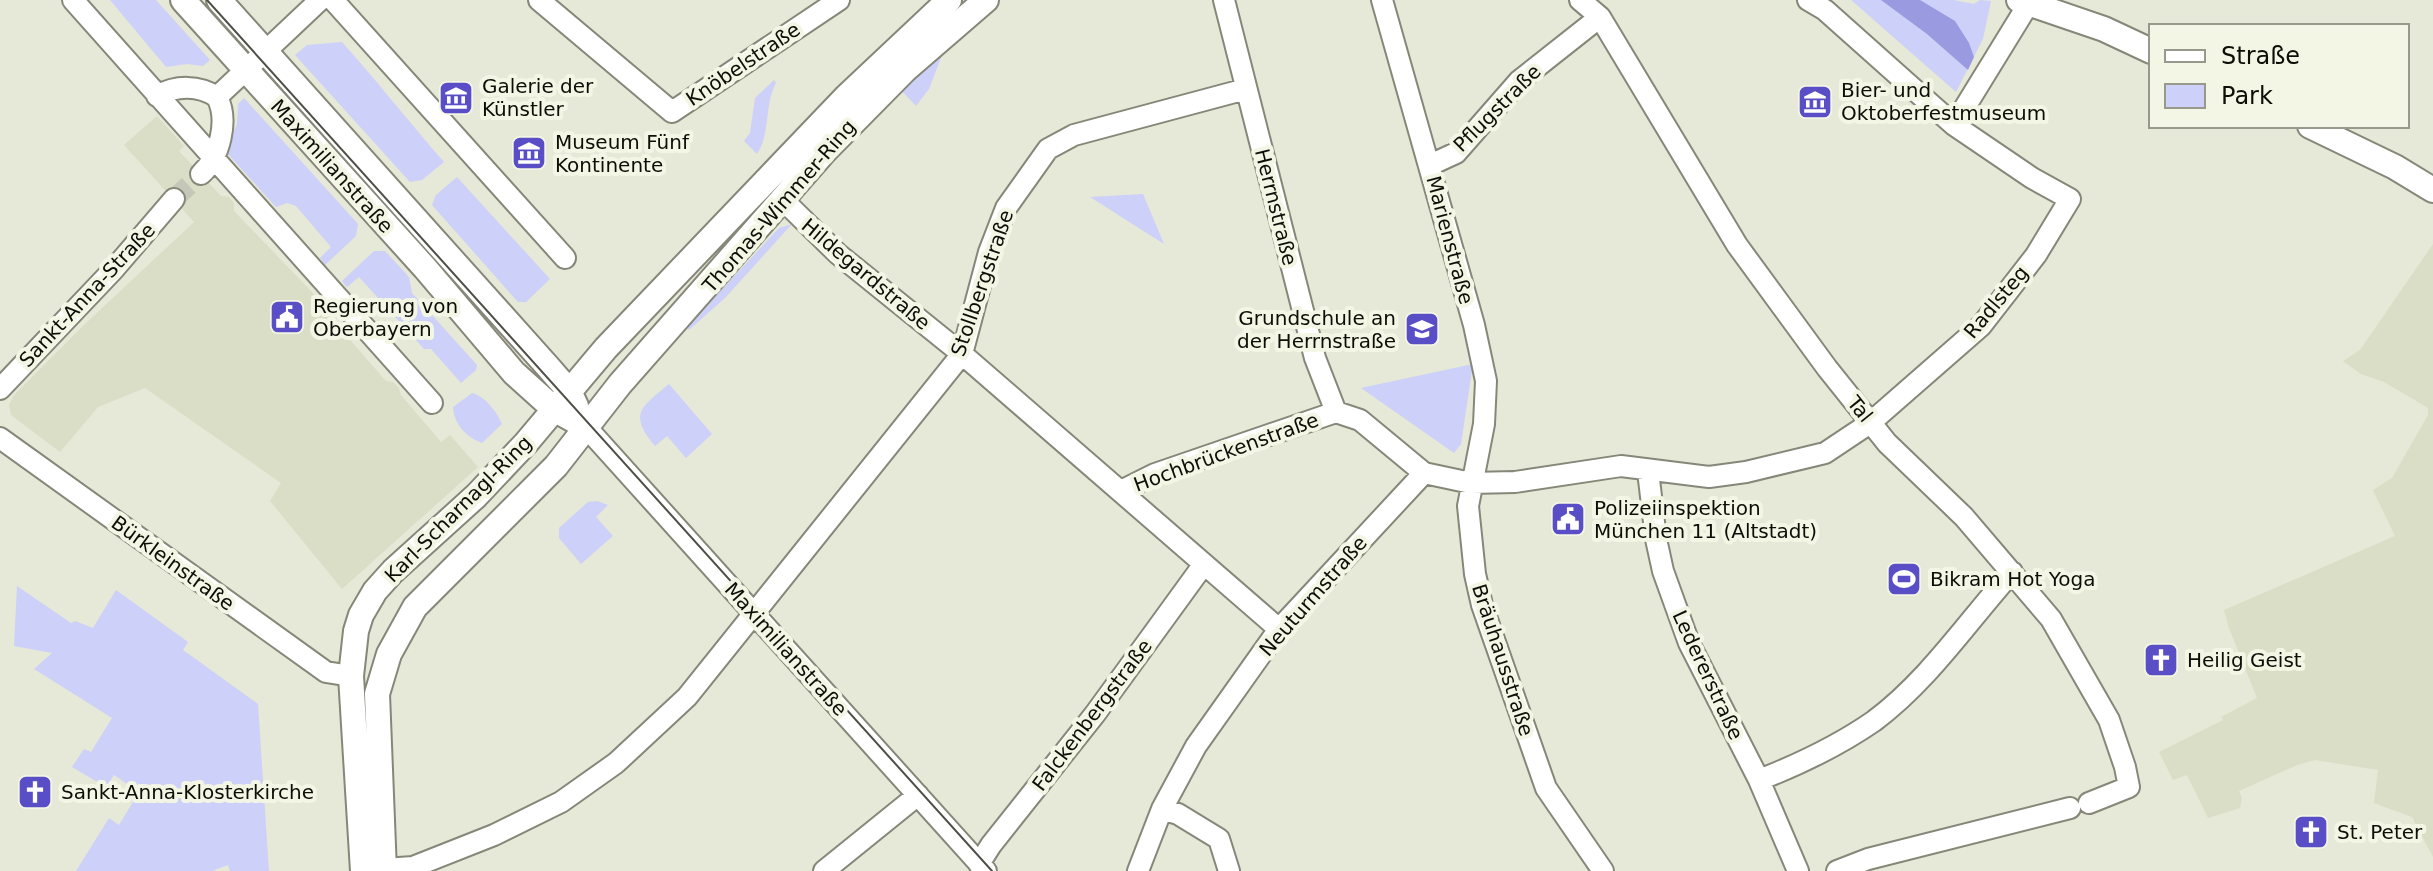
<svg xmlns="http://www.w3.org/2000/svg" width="2433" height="871" viewBox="0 0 2433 871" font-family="'DejaVu Sans',sans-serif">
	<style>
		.built { fill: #dbdec6 }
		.green { fill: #cdd0f8 }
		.forest { fill: #999adf }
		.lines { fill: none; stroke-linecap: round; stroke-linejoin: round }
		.minor-tunnel { stroke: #c5c7b9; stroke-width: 20; stroke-dasharray: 20 10; stroke-linecap: butt }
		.minor-casing { stroke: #868778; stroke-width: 24 }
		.major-casing { stroke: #868778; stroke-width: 28 }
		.minor { stroke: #fff; stroke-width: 20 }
		.major { stroke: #fff; stroke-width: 24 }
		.tram { stroke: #4e4f46; stroke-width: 2 }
		.labels { text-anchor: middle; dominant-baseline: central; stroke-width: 8; stroke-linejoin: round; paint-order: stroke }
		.street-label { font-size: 20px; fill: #0d0e08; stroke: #f4f6e5 }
		.poi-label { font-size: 20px; fill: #0d0e08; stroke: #f4f6e5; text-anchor: start }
	</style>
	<rect width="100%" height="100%" fill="#e6e8d8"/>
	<!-- built -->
	<path class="built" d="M157,116L184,146L179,151L221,196L229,197L234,203V211L333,314L330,317L386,381L393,382L399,388L401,395L441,442L450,435L478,467L342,589L270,501L281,483L145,388L98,407L60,452L11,415L9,405L14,395L84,325L194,222L124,145Z
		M2433,244V857L2412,817L2374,803L2378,770L2315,760L2297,765L2239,791L2242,798L2240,808L2208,818L2187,775L2173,780L2159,752L2223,720L2221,717L2257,698L2229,628L2224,610L2395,536L2373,490L2392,478L2428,415V408L2384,382L2361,374L2343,361L2360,350Z"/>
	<!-- green -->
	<path class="green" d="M110,0H156L210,60L203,66L187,64L166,67Z
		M1851,0H1954L1974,4L1980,0L1991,1L1983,39L1956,92Z
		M342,42C377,81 409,122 444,162L422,180L410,182L295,55L307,45Z
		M944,50L929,89L916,106L899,88Z
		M774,80L776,83C764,105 771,133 757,154L744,141L750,133L755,98Z
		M244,98L358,224L356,236L325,265L320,258L331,247L296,206L287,203L276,207L226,152L237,124L238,104Z
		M457,177L550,279L526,302H518L432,205L436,195Z
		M1143,194L1164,244L1090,197Z
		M792,224L725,298L689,330L687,327L779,228Z
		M374,251H385L409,277L412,293L477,365L476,370L461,383L431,349H424L359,277L347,287L342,281Z
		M1473,364L1461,444L1454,453L1361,388Z
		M669,384L712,434L686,458L667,436L655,446C628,414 641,407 669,384Z
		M472,393C485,396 497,412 502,424L482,443C466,437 454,424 453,407Z
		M597,501L608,505L596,517L613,536L581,564L559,538V528L588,502Z
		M17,586L71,623L75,621L93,628L116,590L188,642L183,650L258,704L269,871H230L228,865L212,871H76L109,818L119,825L139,792L114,775L106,787L72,767L84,749L91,752L112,718L34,669L52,653L14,646Z"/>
	<!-- forest -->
	<path class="forest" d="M1881,0H1920L1955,21L1969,43L1974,57L1968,70L1927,34Z"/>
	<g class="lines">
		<!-- minor-tunnel -->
		<path class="minor-tunnel" d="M174,199L201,174"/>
		<!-- minor casing -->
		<g class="minor-casing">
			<path id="minor" d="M73,0L432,403
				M333,0L565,258
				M539,0L672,112L839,0
				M1224,0L1315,358L1336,412
				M1382,0L1474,325L1486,381L1484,424L1468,506L1475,574L1482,605L1546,788L1603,871
				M1580,0L1600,17L1737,245L1827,368L1887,443L1964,517L2051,619L2109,720L2125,767L2129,787L2089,803
				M157,96C176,85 199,85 217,97C229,120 220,157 201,174
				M217,97L320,0
				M1954,125L2029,3
				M1430,165L1456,153L1519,81L1600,17
				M782,199L838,254L962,354L1279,629
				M0,389L114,269L174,199
				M586,427L986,871
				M0,438L326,672L351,676
				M1648,471L1656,539L1663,571L1689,643L1759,780L1798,871
				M1121,491L1155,474L1336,412L1360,420L1424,473L1471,483L1515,482L1621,466L1709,477L1746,472L1825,453L1870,423L1981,326L2036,255L2070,199L2032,178L1954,125L1825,10L1808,0
				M1759,780C1800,764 1838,746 1874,721C1928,681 1968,621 2012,572
				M1162,809L1178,814L1219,839L1229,871
				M979,864L991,845L1095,714L1204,564
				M384,869L413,867L494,835L561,802L616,763L687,697L962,354L989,252L1006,208L1048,149L1074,135L1246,89
				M824,871L918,795
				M1138,871L1162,809L1196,746L1279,629L1424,473
				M1837,871L1868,859L2070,808"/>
		</g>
		<!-- major casing -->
		<g class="major-casing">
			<path id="major" d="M183,0L425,268L514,373L554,409L586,427
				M219,0L549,368L569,391L576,406
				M2019,0L2104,29L2151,51
				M2310,126L2395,167L2433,190
				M363,871L351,676L356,631L361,615L375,591L393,571L476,496L526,443L606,348L846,97L949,0
				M384,871L377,694L389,654L415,607L556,466L620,384L824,152L905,70L986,0"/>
		</g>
		<!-- minor -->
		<use href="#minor" class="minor"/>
		<!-- major -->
		<use href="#major" class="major"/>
		<!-- tram -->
		<path class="tram" d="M207,0L992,871"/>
	</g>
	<!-- icons -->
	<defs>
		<g id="museum-square" transform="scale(1.8)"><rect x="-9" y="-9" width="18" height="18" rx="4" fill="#5a4ec6" stroke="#f4f6e5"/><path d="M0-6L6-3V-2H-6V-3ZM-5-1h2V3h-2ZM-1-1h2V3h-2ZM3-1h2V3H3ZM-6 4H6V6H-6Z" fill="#fff"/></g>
		<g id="civic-square" transform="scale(1.8)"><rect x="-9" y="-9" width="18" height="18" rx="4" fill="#5a4ec6" stroke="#f4f6e5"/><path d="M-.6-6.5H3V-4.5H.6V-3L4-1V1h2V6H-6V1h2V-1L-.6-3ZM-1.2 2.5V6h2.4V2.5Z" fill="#fff"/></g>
		<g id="school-square" transform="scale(1.8)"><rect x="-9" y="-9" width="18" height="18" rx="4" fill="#5a4ec6" stroke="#f4f6e5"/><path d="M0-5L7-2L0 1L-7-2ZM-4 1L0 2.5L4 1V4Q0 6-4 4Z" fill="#fff"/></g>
		<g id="stadium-square" transform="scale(1.8)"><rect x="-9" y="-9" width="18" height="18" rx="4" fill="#5a4ec6" stroke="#f4f6e5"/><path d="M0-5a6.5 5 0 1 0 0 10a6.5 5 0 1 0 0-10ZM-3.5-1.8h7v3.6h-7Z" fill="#fff"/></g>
		<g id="church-square" transform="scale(1.8)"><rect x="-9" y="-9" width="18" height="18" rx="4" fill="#5a4ec6" stroke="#f4f6e5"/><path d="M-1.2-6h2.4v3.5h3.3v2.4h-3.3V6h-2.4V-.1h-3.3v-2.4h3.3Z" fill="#fff"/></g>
	</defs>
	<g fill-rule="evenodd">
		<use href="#museum-square" x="456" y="98"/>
		<use href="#museum-square" x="1815" y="102"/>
		<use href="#museum-square" x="529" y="153"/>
		<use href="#civic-square" x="287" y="317"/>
		<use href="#school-square" x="1422" y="329"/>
		<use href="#civic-square" x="1568" y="519"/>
		<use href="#stadium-square" x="1904" y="579"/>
		<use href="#church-square" x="2161" y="660"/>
		<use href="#church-square" x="35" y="792"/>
		<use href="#church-square" x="2311" y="832"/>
	</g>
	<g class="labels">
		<!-- street labels -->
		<g class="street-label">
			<text transform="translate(743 64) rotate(-34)">Knöbelstraße</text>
			<text transform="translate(1497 108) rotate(-45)">Pflugstraße</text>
			<text transform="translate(332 166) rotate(48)">Maximilianstraße</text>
			<text transform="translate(779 206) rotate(-49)">Thomas-Wimmer-Ring</text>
			<text transform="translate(1276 207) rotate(76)">Herrnstraße</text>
			<text transform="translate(1450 240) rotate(75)">Marienstraße</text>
			<text transform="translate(866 274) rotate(40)">Hildegardstraße</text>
			<text transform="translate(982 283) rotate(-71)">Stollbergstraße</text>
			<text transform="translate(87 295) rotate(-47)">Sankt-Anna-Straße</text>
			<text transform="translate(1996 302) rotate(-50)">Radlsteg</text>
			<text transform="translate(1860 409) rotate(51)">Tal</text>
			<text transform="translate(1226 452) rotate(-20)">Hochbrückenstraße</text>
			<text transform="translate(458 509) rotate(-45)">Karl-Scharnagl-Ring</text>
			<text transform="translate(173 563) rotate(36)">Bürkleinstraße</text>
			<text transform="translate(1313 596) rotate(-49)">Neuturmstraße</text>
			<text transform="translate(786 649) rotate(48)">Maximilianstraße</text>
			<text transform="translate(1503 660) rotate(72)">Bräuhausstraße</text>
			<text transform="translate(1708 675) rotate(65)">Ledererstraße</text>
			<text transform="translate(1092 715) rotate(-53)">Falckenbergstraße</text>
		</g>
		<!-- poi labels -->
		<g class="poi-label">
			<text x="482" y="86">Galerie der<tspan x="482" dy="23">Künstler</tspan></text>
			<text x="1841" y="90">Bier- und<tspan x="1841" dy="23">Oktoberfestmuseum</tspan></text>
			<text x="555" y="142">Museum Fünf<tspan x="555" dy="23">Kontinente</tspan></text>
			<text x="313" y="306">Regierung von<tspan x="313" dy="23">Oberbayern</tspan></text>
			<text x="1396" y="318" text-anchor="end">Grundschule an<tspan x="1396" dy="23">der Herrnstraße</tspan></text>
			<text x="1594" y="508">Polizeiinspektion<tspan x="1594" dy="23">München 11 (Altstadt)</tspan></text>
			<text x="1930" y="579">Bikram Hot Yoga</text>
			<text x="2187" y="660">Heilig Geist</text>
			<text x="61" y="792">Sankt-Anna-Klosterkirche</text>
			<text x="2337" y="832">St. Peter</text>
		</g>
	</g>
	<!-- legend -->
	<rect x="2149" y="24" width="260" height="104" fill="#f4f6e5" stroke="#98998d" stroke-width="2"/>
	<rect x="2165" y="50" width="40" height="12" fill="#ffffff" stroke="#98998d" stroke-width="2"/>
	<text x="2221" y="64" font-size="24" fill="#0d0e08">Straße</text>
	<rect x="2165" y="84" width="40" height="24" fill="#cdd0f8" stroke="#98998d" stroke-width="2"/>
	<text x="2221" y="104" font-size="24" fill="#0d0e08">Park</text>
</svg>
